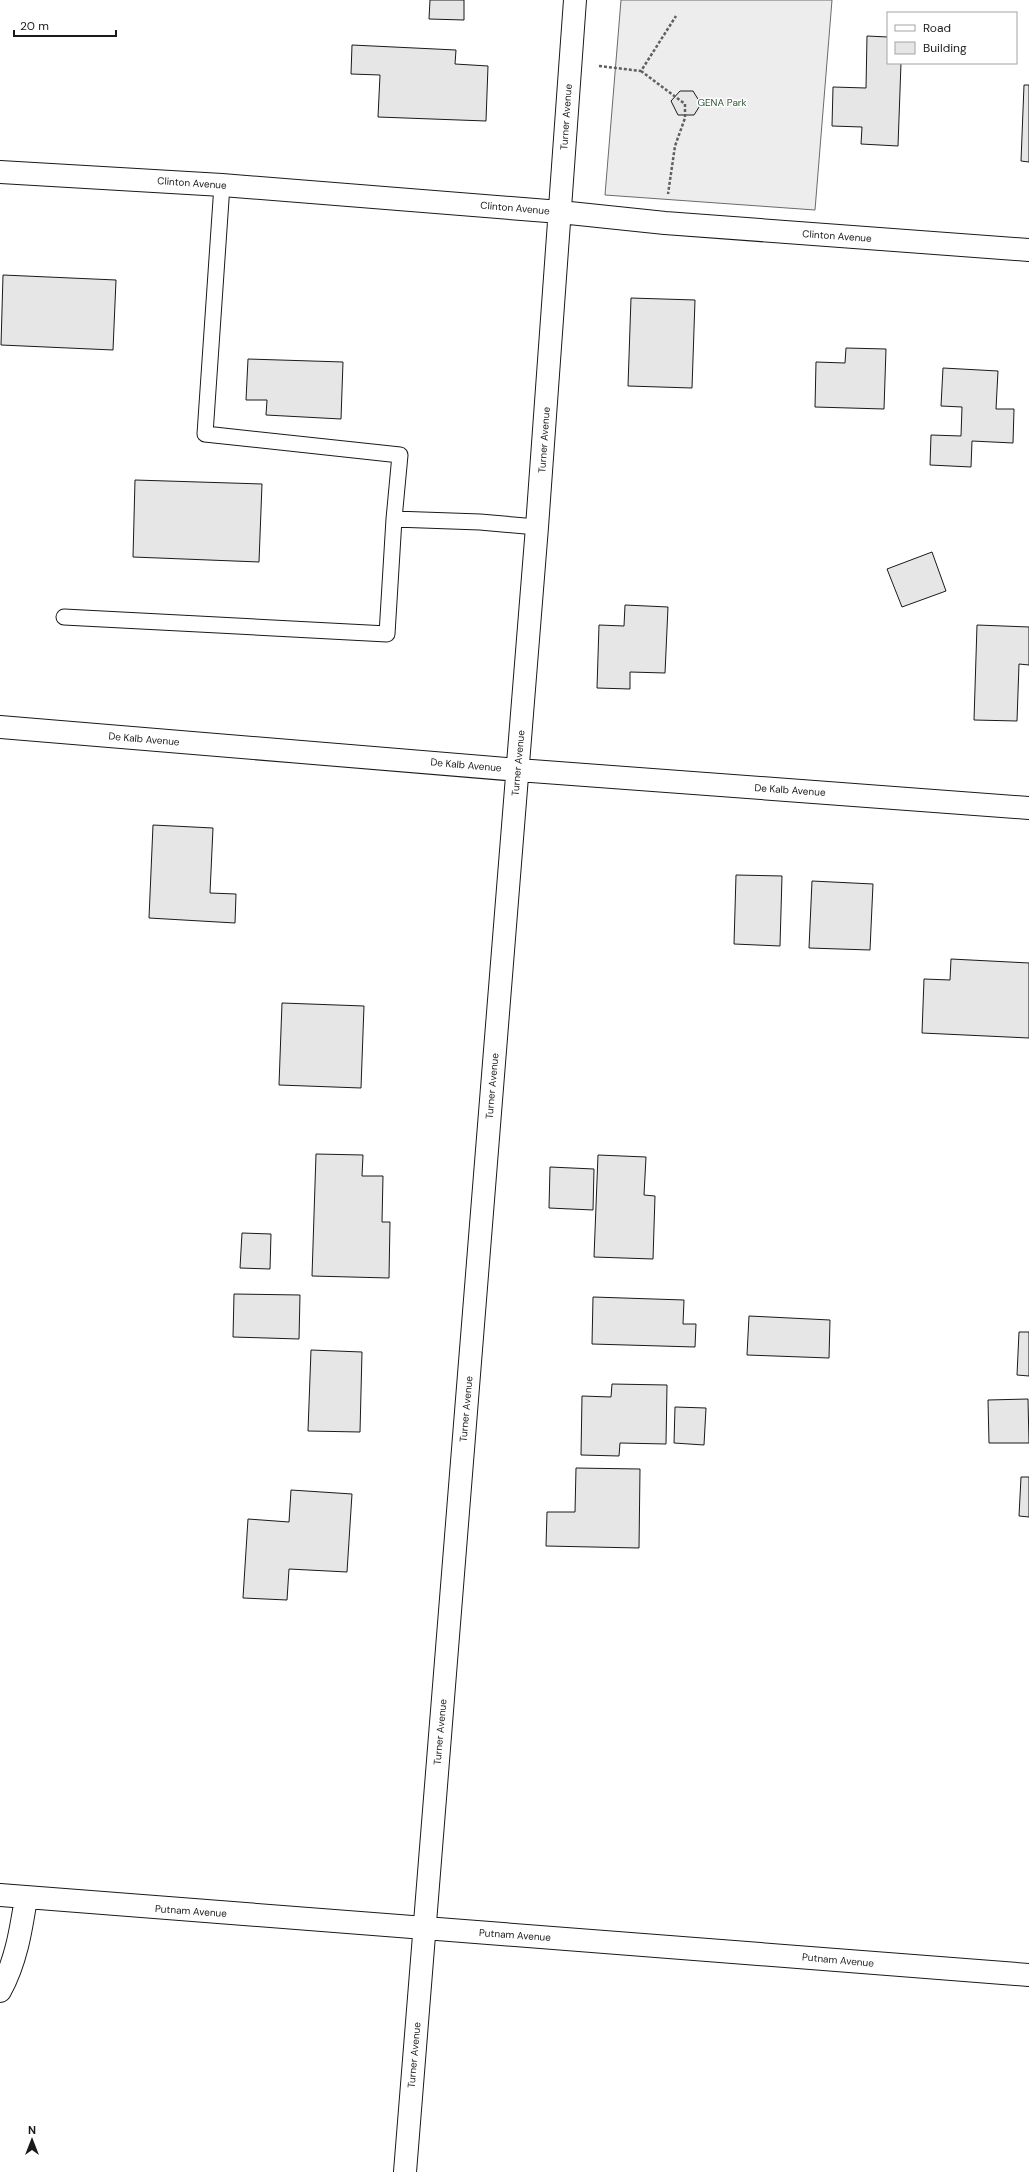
<svg xmlns="http://www.w3.org/2000/svg" width="1029" height="2172" viewBox="0 0 1029 2172" font-family="'DM Sans',sans-serif">
	<style>
		.built { fill: #ededed; stroke: #6a6a6a }
		.building { fill: #e6e6e6; stroke: #1a1a1a }
		.lines { fill: none; stroke-linecap: round; stroke-linejoin: round }
		.lane-casing { stroke: #1a1a1a; stroke-width: 17 }
		.street-casing { stroke: #1a1a1a; stroke-width: 24 }
		.path { stroke: #5f5f5f; stroke-width: 2.5; stroke-dasharray: 3 2; stroke-linecap: butt }
		.lane { stroke: #fff; stroke-width: 15 }
		.street { stroke: #fff; stroke-width: 22 }
		.labels { text-anchor: middle; dominant-baseline: central; stroke-width: 3; stroke-linejoin: round; paint-order: stroke }
		.park-label { font-size: 10px; fill: #2b5a34; stroke: #fff }
		.street-label { font-size: 10px; fill: #1a1a1a; stroke: #fff }
	</style>
	<rect width="100%" height="100%" fill="#fff"/>
	<!-- built -->
	<path class="built" d="M621,0H832L815,210L605,195Z"/>
	<!-- building -->
	<path class="building" d="M430,0H464V20L429,19Z
		M867,36L888,37V63H901L898,146L861,144L862,127L832,126L833,87L866,88Z
		M352,45L456,50L455,64L488,66L486,121L378,117L380,75L351,74Z
		M1024,85H1029V162L1021,161Z
		M680,91H693L701,104L694,115H678L671,101Z
		M3,275L116,280L113,350L1,345Z
		M631,298L695,300L692,388L628,386Z
		M846,348L886,349L884,409L815,407L816,362L845,363Z
		M248,359L343,362L341,419L266,415L267,400H246Z
		M943,368L998,371L996,409H1014L1013,443L972,441L971,467L930,465L931,435L961,436L962,407L941,406Z
		M135,480L262,484L259,562L133,557Z
		M932,552L946,591L902,607L887,569Z
		M625,605L668,607L665,673L630,672V689L597,688L599,625L624,626Z
		M977,625L1029,627V665L1019,664L1017,721L974,720Z
		M153,825L213,828L210,893L236,894L235,923L149,918Z
		M736,875L782,876L780,946L734,944Z
		M812,881L873,884L870,950L809,948Z
		M951,959L1029,963V1038L922,1033L924,979L950,980Z
		M282,1003L364,1006L361,1088L279,1085Z
		M316,1154L363,1155L362,1176H383L382,1222H390L389,1278L312,1276Z
		M598,1155L646,1157L644,1195L655,1196L653,1259L594,1257Z
		M550,1167L594,1169L593,1210L549,1208Z
		M242,1233L271,1234L270,1269L240,1268Z
		M234,1294L300,1295L299,1339L233,1337Z
		M593,1297L684,1300L683,1324H696L695,1347L592,1344Z
		M749,1316L830,1320L829,1358L747,1355Z
		M1019,1332H1029V1376L1017,1375Z
		M311,1350L362,1352L360,1432L308,1431Z
		M612,1384L667,1385L666,1444L620,1443L619,1456L581,1455L582,1396L611,1397Z
		M1028,1399L1029,1443H989L988,1400Z
		M675,1407L706,1408L704,1445L674,1443Z
		M576,1468L640,1469L639,1548L546,1546L547,1512H575Z
		M1021,1477H1029V1517L1019,1516Z
		M291,1490L352,1494L347,1572L289,1569L287,1600L243,1598L248,1519L289,1522Z"/>
	<g class="lines">
		<!-- lane casing -->
		<g class="lane-casing">
			<path id="lane" d="M222,185L205,434L400,455L394,519L480,522L537,527
				M64,617L387,634L394,519"/>
		</g>
		<!-- street casing -->
		<g class="street-casing">
			<path id="street" d="M0,172L222,185L560,212L665,223L1029,250
				M0,727L518,770L1029,808
				M0,1895L1029,1975
				M0,1991C16,1962 21,1930 26,1898
				M405,2172L537,527L575,0"/>
		</g>
		<!-- path -->
		<path class="path" d="M599,66L641,71L676,16
			M641,71L685,104V118L675,146L668,194"/>
		<!-- lane -->
		<use href="#lane" class="lane"/>
		<!-- street -->
		<use href="#street" class="street"/>
	</g>
	<g class="labels">
		<!-- park labels -->
		<g class="park-label">
			<text x="722" y="102">GENA Park</text>
		</g>
		<!-- street labels -->
		<g class="street-label">
			<text transform="translate(566 117) rotate(-86)">Turner Avenue</text>
			<text transform="translate(192 183) rotate(4)">Clinton Avenue</text>
			<text transform="translate(515 208) rotate(5)">Clinton Avenue</text>
			<text transform="translate(837 236) rotate(4)">Clinton Avenue</text>
			<text transform="translate(544 440) rotate(-86)">Turner Avenue</text>
			<text transform="translate(144 739) rotate(5)">De Kalb Avenue</text>
			<text transform="translate(518 763) rotate(-85)">Turner Avenue</text>
			<text transform="translate(466 765) rotate(5)">De Kalb Avenue</text>
			<text transform="translate(790 790) rotate(4)">De Kalb Avenue</text>
			<text transform="translate(492 1086) rotate(-85)">Turner Avenue</text>
			<text transform="translate(466 1409) rotate(-85)">Turner Avenue</text>
			<text transform="translate(440 1732) rotate(-85)">Turner Avenue</text>
			<text transform="translate(191 1911) rotate(4)">Putnam Avenue</text>
			<text transform="translate(515 1935) rotate(4)">Putnam Avenue</text>
			<text transform="translate(838 1960) rotate(5)">Putnam Avenue</text>
			<text transform="translate(414 2055) rotate(-85)">Turner Avenue</text>
		</g>
	</g>
	<!-- legend -->
	<rect x="887" y="12" width="130" height="52" fill="#ffffff" stroke="#a3a3a3"/>
	<rect x="895" y="25" width="20" height="6" fill="#ffffff" stroke="#a3a3a3"/>
	<text x="923" y="32" font-size="12" fill="#1a1a1a">Road</text>
	<rect x="895" y="42" width="20" height="12" fill="#e6e6e6" stroke="#a3a3a3"/>
	<text x="923" y="52" font-size="12" fill="#1a1a1a">Building</text>
	<!-- north arrow -->
	<g transform="translate(32 2140)" stroke="#ffffff" stroke-width="3" paint-order="stroke">
	<path d="M0-3L7 15L0 10L-7 15Z" fill="#1a1a1a"/>
	<text y="-6" font-size="11" font-weight="bold" text-anchor="middle" fill="#1a1a1a">N</text>
	</g>
	<!-- scale -->
	<path d="M14 30v6h102v-6" fill="none" stroke="#1a1a1a" stroke-width="2"/>
	<text x="20" y="30" font-size="12" fill="#1a1a1a" stroke="#ffffff" stroke-width="3" paint-order="stroke">20 m</text>
</svg>
